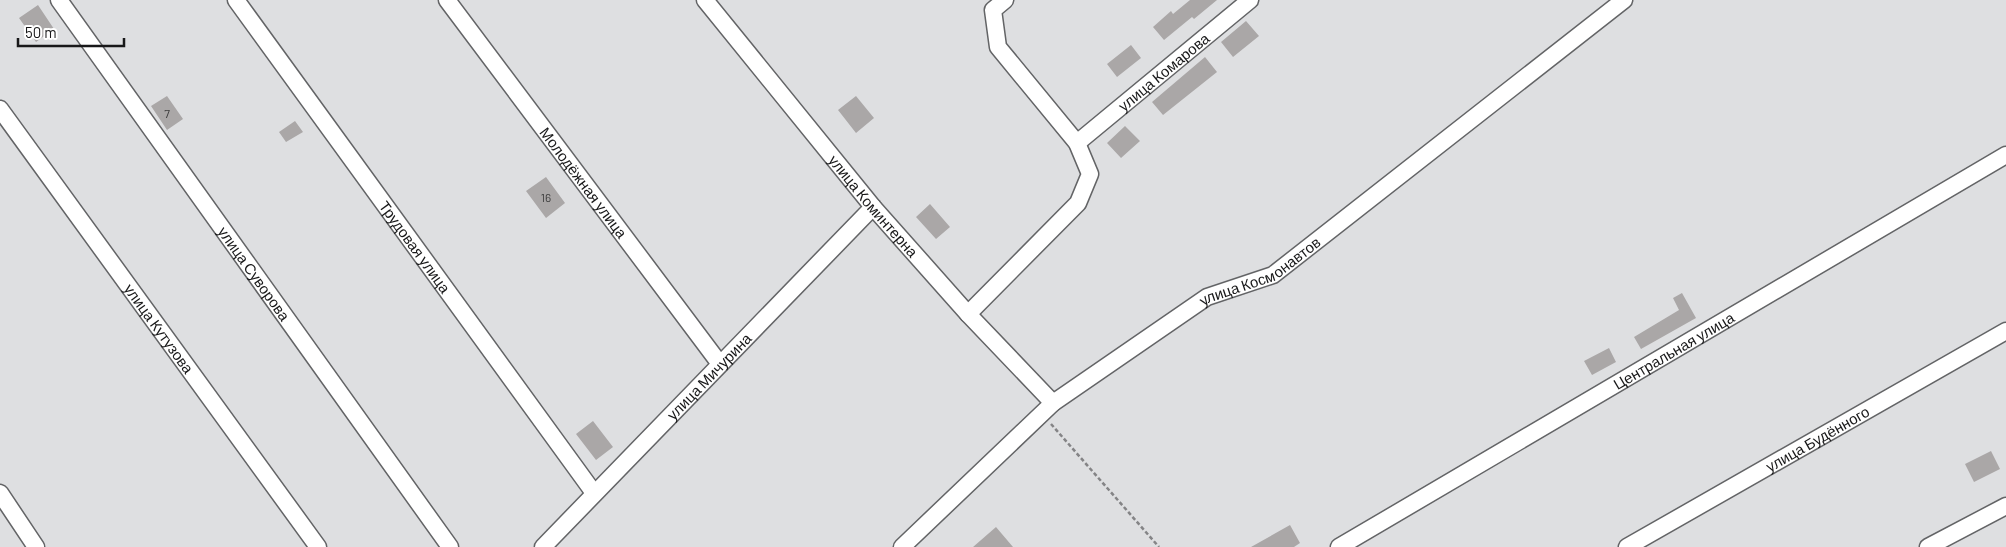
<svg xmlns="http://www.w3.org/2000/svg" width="2006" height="547" viewBox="0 0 2006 547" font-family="Barlow,sans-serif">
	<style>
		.building { fill: #aaa7a7 }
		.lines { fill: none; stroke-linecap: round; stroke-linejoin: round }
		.minor-casing { stroke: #636466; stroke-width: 19 }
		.path { stroke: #848486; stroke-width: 2.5; stroke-dasharray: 4 2.5; stroke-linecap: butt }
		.minor { stroke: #fff; stroke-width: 16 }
		.labels { text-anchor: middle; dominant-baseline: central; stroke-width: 4; stroke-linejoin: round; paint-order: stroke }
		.number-label { font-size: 12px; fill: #3c3c3c }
		.street-label { font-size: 15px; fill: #181819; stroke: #fff }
	</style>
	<rect width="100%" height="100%" fill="#dedfe1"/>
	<!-- building -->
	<path class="building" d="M1190,0H1217L1194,19L1192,17L1164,40L1153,27L1171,11L1173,14Z
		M38,5L54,29L36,42L19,18Z
		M1246,21L1259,36L1233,57L1221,42Z
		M1131,45L1141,58L1117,77L1107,64Z
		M1205,57L1217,72L1163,115L1152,102Z
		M167,96L183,119L167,130L151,106Z
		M856,96L874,118L856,133L838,110Z
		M295,121L303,132L286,142L279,132Z
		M1125,126L1140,141L1121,158L1107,143Z
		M546,177L565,203L546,218L526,191Z
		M930,204L950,227L936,239L916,217Z
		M1682,293L1696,318L1641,349L1634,337L1679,310L1673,298Z
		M1609,348L1616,362L1592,375L1584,361Z
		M593,421L613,447L596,460L576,434Z
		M1991,451L2000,469L1974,482L1965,464Z
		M1290,525L1300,543L1294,547H1251Z
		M996,527L1013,547H973Z"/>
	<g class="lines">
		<!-- minor casing -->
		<g class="minor-casing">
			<g id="minor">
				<path id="s1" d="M59,0L450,547"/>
				<path id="s2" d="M236,0L594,493"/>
				<path id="s3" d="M447,0L720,364"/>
				<path id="s4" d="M705,0L873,207L968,314L1053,403"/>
				<path id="s5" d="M0,109L318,547"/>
				<path id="s6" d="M1077,143L1250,0"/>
				<path d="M968,314L1078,203L1090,174L1077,143L998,47L993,10L1005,0"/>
				<path d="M0,493L36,547"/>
				<path id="s7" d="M543,547L873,207"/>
				<path id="s8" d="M902,547L1053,403L1207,297L1273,275L1624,0"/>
				<path id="s9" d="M1339,547L2006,155"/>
				<path id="s10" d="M1627,547L2006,331"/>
				<path d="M1928,547L2006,506"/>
			</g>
		</g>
		<!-- path -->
		<path class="path" d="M1051,424L1159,547"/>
		<!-- minor -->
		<use href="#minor" class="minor"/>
	</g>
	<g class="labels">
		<!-- number labels -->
		<g class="number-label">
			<text x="167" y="113">7</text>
			<text x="546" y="197">16</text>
		</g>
		<!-- street labels -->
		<g class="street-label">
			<text stroke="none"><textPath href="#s6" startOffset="112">улица Комарова</textPath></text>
			<text stroke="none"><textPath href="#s3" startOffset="228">Молодёжная улица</textPath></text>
			<text stroke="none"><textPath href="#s4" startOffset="266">улица Коминтерна</textPath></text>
			<text stroke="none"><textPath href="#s2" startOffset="305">Трудовая улица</textPath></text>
			<text stroke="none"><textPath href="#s8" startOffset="455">улица Космонавтов</textPath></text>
			<text stroke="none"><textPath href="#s1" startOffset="336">улица Суворова</textPath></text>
			<text stroke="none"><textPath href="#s5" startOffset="271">улица Кутузова</textPath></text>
			<text stroke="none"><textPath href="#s9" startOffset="388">Центральная улица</textPath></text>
			<text stroke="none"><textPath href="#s7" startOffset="238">улица Мичурина</textPath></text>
			<text stroke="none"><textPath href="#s10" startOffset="219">улица Будённого</textPath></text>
		</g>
	</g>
	<!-- scale -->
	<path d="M18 38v8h106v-8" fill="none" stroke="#181819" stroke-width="2.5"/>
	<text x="25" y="38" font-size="15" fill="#181819" stroke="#ffffff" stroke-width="4" paint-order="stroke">50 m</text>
</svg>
